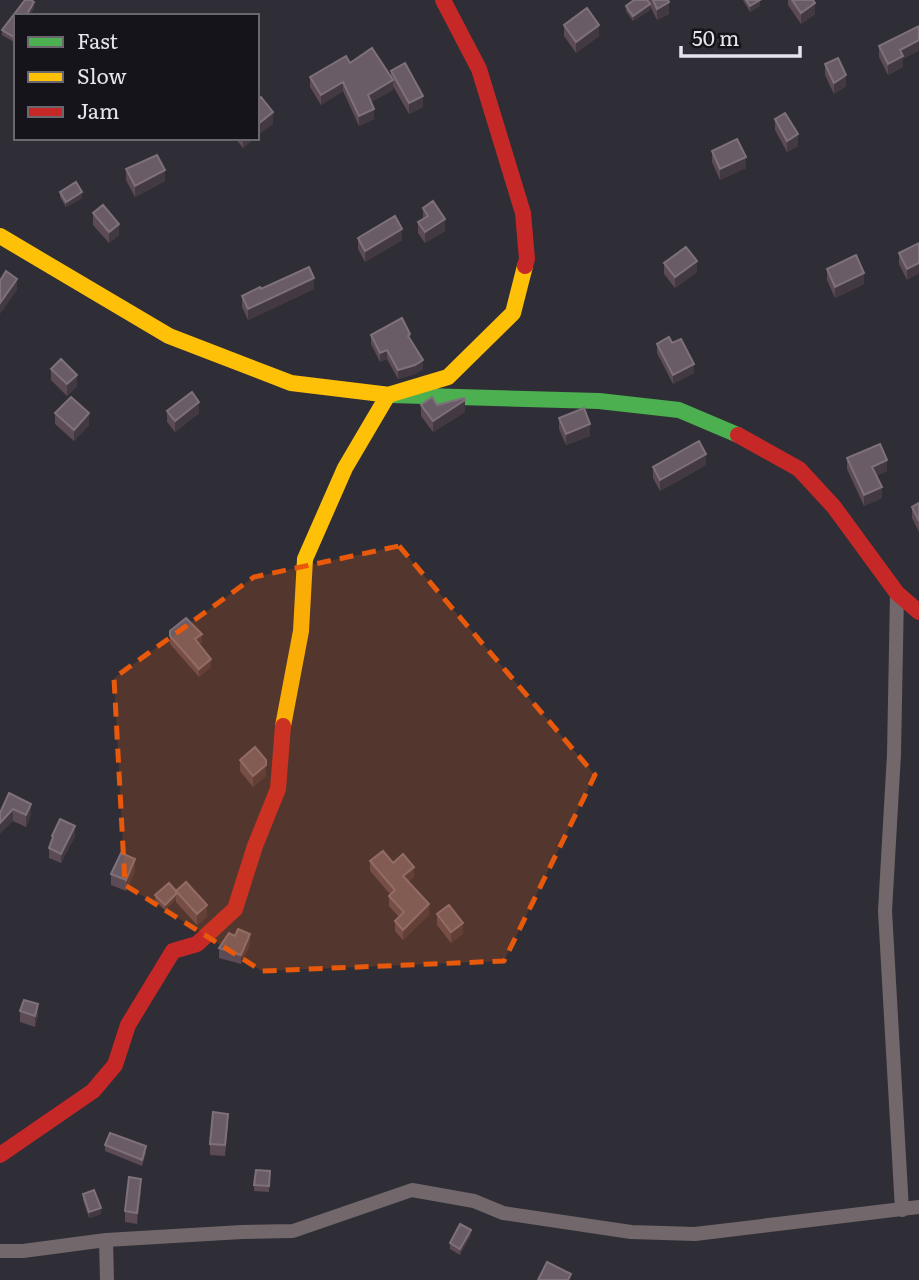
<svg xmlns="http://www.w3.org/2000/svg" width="919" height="1280" viewBox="0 0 919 1280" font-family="Literata,serif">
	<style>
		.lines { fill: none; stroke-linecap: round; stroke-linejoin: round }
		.street { stroke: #72676a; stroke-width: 14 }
		.fast { stroke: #4caf50; stroke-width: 16 }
		.slow { stroke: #ffc107; stroke-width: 16 }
		.jam { stroke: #c62828; stroke-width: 16 }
		.wall { fill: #5c4b55 }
		.shaded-wall { fill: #433942 }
		.building { fill: #6a5c66; stroke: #7e717b; stroke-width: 2 }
		.marked { fill: #e8590c; fill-opacity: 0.2; stroke: #e8590c; stroke-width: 5; stroke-dasharray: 14 9; stroke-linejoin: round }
	</style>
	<rect width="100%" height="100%" fill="#2f2e36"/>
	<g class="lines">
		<!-- street -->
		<path class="street" d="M897,593L894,754L885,911L902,1210
			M106,1240L107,1280
			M0,1251H23L106,1240L242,1232L293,1231L412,1190L474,1201L503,1213L631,1232L695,1234L919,1207"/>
		<!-- fast -->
		<path class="fast" d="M390,395L599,401L679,410L738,435"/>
		<!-- slow -->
		<path class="slow" d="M0,236L169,336L291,383L390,395
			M283,726L301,631L305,559L345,468L388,395L448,377L513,313L525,266"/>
		<!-- jam -->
		<path class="jam" d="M443,0L479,69L523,213L527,259L525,266
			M738,435L799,469L834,507L897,593L919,612
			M0,1155L93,1091L115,1065L128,1025L173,951L197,944L235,909L255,846L278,789L283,726"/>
	</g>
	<!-- wall -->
	<path class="wall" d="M634,0H668L669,14L657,20L650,6V10L633,21L626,11V6Z
		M743,0H760V6L750,12Z
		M788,0H813L815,14L801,24L788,5Z
		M34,8L14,42L2,35V30Z
		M564,25L599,36L576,53L564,36Z
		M879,46L903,59V67L888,75L879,57Z
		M350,63L391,77V71L423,107L409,114L393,86V90L371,102L374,119L359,126L343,91L321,105L310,87V77Z
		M825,64L846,86L834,94L825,75Z
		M775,119L798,146L787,152L775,130Z
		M235,138H255L243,148Z
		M712,151L746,168L720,180L712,162Z
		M126,169L165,181L135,197L126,180Z
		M60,192L82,198L66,207L60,197Z
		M423,208L445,231L425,243L418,233V222L423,219Z
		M93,213L119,235L109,243L93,225Z
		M358,238L402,240L365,262L358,249Z
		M919,243L907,280L899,264V253Z
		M664,263L697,272L675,288L664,274Z
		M827,269L864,284L835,298L827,280Z
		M261,289H314L248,320L242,307V296Z
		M371,335L423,369L415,374L398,379L387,359L380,362L371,344Z
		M672,343L694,373L673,384L657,353V344Z
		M51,369L77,386L67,396L51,380Z
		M421,405H437L465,412L433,432L421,416Z
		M167,411L199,413L175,432L167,422Z
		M55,413L89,425L74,441L55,424Z
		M559,418L590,436L566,445L559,429Z
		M847,458L887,471L876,476L882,498L864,506L847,469Z
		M706,465L660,491L653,478V467Z
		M919,503V532L912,518V507Z
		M170,631L202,642L199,644L211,667L199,677L170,644Z
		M240,760H266V776L253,787L240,771Z
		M9,793L31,815L26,827L13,821Z
		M52,836H75L61,863L49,858V848L52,841Z
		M370,861L393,863L414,877L408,881L429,915L403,940L395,931V921L399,917L389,906V896L390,894L370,871Z
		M135,871L126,891L111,885V874Z
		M176,891L207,917L197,925L176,902V899L165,910L155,900V895Z
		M437,914L463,934L451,943L437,925Z
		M250,944L241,964L219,958V948Z
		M20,1011L38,1015L35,1027L20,1022Z
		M228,1125L225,1156L210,1155V1144Z
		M105,1145L146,1152L142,1166L105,1151Z
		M270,1171L269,1192L254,1191V1185Z
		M141,1190L137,1224L125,1222V1211Z
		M83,1194L101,1214L89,1218L83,1200Z
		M471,1235L460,1255L450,1249V1243Z"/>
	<!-- shaded-wall -->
	<path class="shaded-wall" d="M760,0V6L750,12V6Z
		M34,2V8L29,16H26Z
		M669,2V14L657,20V9Z
		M815,3V14L801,24V13Z
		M650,4V10L633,21V16Z
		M599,25V36L576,53V42Z
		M919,40V51L903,59V67L888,75V64L900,50Z
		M846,75V86L834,94V83Z
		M393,80V90L368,104V95Z
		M343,82V91L321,105V95Z
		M423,96V107L409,114V103Z
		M374,109V119L359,126V116Z
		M273,112V124L257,136V125Z
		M798,134V146L787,152V141Z
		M243,138H255L243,148Z
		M746,157V168L720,180V169Z
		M165,170V181L135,197V186Z
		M82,192V198L66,207V202Z
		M445,219V231L425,243V232Z
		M119,224V235L109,243V232Z
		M402,229V240L365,262V251Z
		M697,261V272L675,288V277Z
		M919,263V274L907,280V269Z
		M864,273V284L835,298V287Z
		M314,278V289L248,320V309Z
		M17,279V290L0,314V303Z
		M387,350V359L380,362V353Z
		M423,360V369L415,374L398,379V370Z
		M694,364V373L673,384V375Z
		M77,375V386L67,396V384Z
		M465,400V412L433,432V421Z
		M199,402V413L175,432V421Z
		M89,413V425L74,441V430Z
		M590,424V436L566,445V434Z
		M706,454V465L660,491V480Z
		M887,460V471L872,478V467Z
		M882,487V498L864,506V495Z
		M202,634V642L195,647V639Z
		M211,659V667L199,677V669Z
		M266,765V776L253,787V776Z
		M31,804V815L26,827V815Z
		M13,809V821L0,834V823Z
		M75,826V836L61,863V854Z
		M135,859V871L126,891V880Z
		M414,867V877L403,886V876Z
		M176,894V899L165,910V905Z
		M429,904V915L403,940V930Z
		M207,905V917L197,925V914Z
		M463,923V934L451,943V932Z
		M250,934V944L241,964V955Z
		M38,1004V1015L35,1027V1016Z
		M141,1179V1190L137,1224V1213Z
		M101,1208V1214L89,1218V1212Z
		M471,1230V1235L460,1255V1249Z"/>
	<!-- building -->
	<path class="building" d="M25,0H31L34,2L26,16H16V33L14,37L2,30Z
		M634,0H647L650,4L633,16L626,6Z
		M653,0H668L669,2L657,9Z
		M746,0H760L750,6Z
		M792,0H813L815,3L801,13Z
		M587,8L599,25L576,42L564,25Z
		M919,26V40L900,50L903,56L888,64L879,46Z
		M372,48L393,80L368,95L374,109L359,116L343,82L321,95L310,77L346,56L350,63Z
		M838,58L846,75L834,83L825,64Z
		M405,63L423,96L409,103L391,71Z
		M261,97L273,112L257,125V100Z
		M785,113L798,134L787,141L775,119Z
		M737,139L746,157L720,169L712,151Z
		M157,155L165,170L135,186L126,169Z
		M76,182L82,192L66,202L60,192Z
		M433,201L445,219L425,232L418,222L428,216L423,208Z
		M103,205L119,224L109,232L93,213Z
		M395,216L402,229L365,251L358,238Z
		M919,243V263L907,269L899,253Z
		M686,247L697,261L675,277L664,263Z
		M856,255L864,273L835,287L827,269Z
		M309,267L314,278L248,309L242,296L260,287L261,289Z
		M6,271L17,279L0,303V281Z
		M402,318L410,334L408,336L423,360L415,365L398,370L387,350L380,353L371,335Z
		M669,337L672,343L681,339L694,364L673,375L657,344Z
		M61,359L77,375L67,384L51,369Z
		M192,392L199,402L175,421L167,411Z
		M71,397L89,413L74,430L55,413Z
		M432,397L437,405L464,398L465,400L433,421L421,405Z
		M584,408L590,424L566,434L559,418Z
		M699,441L706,454L660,480L653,467Z
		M880,444L887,460L872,467L882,487L864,495L847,458Z
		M919,503V521L912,507Z
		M186,618L202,634L195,639L211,659L199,669L170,636V631Z
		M255,747L266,760V765L253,776L240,760Z
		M9,793L31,804L26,815L13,809L0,823V813Z
		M60,819L75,826L61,854L49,848L53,837L52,836Z
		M383,851L393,863L403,854L414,867L403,876L429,904L403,930L395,921L404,912L389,896L395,890L370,861Z
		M121,853L135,859L126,880L111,874Z
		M186,882L207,905L197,914L176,891Z
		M169,883L176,891V894L165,905L155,895Z
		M449,905L463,923L451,932L437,914Z
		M238,929L250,934L241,955L219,948L229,933L235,936Z
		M24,1000L38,1004L35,1016L20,1011Z
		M213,1112L228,1114L225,1145L210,1144Z
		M110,1133L146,1146L142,1160L105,1145Z
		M256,1170L270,1171L269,1186L254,1185Z
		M129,1177L141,1179L137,1213L125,1211Z
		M94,1190L101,1208L89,1212L83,1194Z
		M460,1224L471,1230L460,1249L450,1243Z
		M547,1262L571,1274L568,1280H538Z"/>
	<!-- marked area -->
	<path class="marked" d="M399,546L595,775L504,961L262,971L125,885L114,678L254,577Z"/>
	<!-- legend -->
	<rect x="14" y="14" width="245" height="126" fill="#16141b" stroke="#6a676f" stroke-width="2"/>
	<rect x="28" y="37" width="35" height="10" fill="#4caf50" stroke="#6a676f" stroke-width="2"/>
	<text x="77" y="49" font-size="21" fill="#e7e4ee">Fast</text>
	<rect x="28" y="72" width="35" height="10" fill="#ffc107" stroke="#6a676f" stroke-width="2"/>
	<text x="77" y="84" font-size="21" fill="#e7e4ee">Slow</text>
	<rect x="28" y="107" width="35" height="10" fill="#c62828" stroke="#6a676f" stroke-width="2"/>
	<text x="77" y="119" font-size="21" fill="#e7e4ee">Jam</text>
	<!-- scale -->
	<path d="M681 46v10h119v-10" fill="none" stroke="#e7e4ee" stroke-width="3.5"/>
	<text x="692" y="46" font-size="21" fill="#e7e4ee" stroke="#16141b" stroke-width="5" paint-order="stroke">50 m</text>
</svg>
